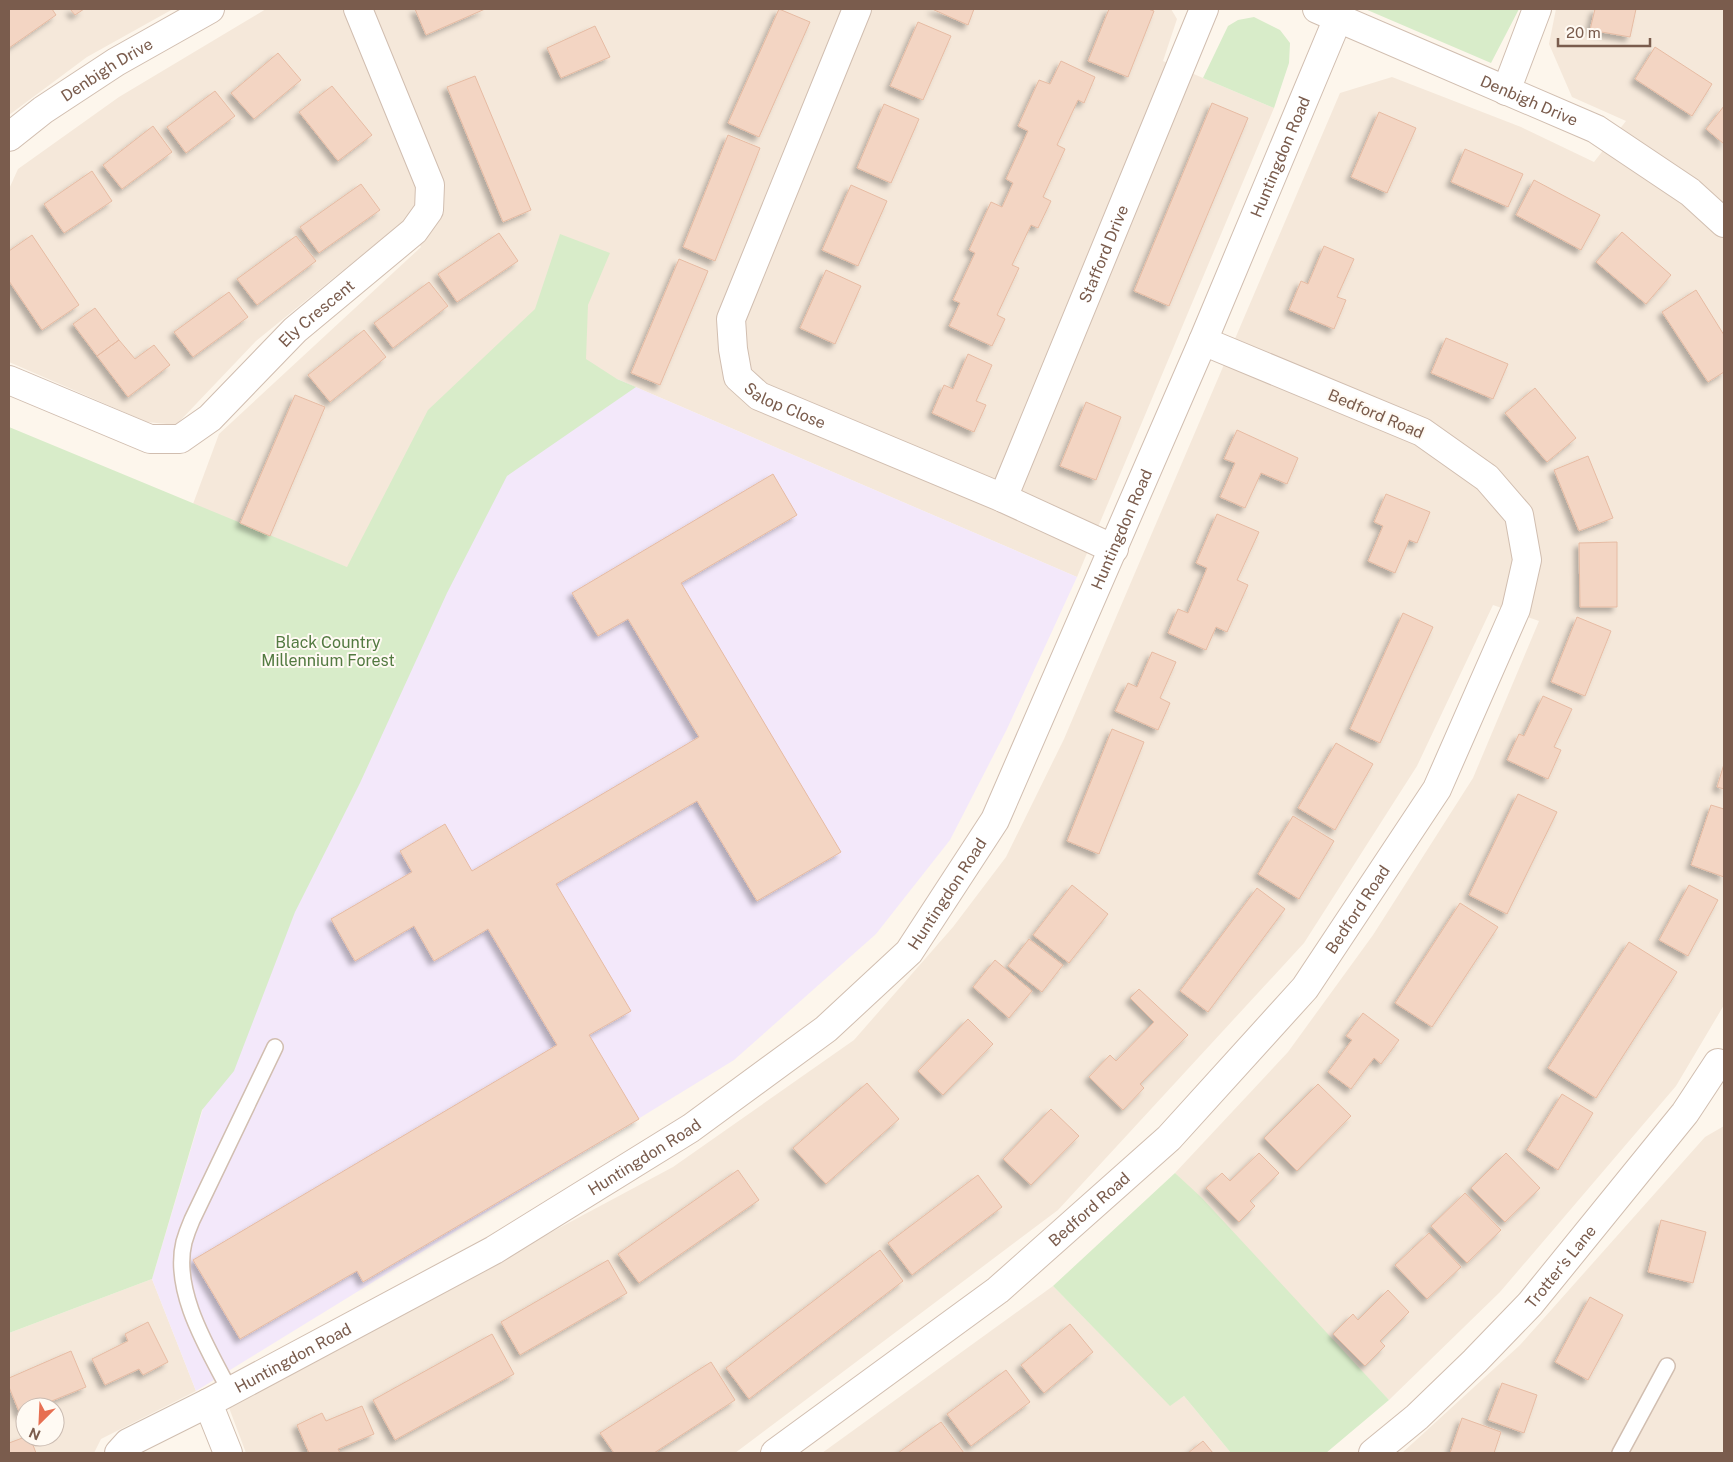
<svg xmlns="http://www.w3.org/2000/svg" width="1733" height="1462" viewBox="0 0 1733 1462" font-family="'Public Sans',sans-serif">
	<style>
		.residential { fill: #f5e8da; fill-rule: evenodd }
		.education { fill: #f3e8fa }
		.green { fill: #d8ecc9 }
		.building { fill: #f3d5c3; stroke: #e6bba3; filter: url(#shadow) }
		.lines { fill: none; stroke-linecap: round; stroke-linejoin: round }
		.lane-casing { stroke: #d1beb0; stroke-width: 18 }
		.street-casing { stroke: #d1beb0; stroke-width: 30 }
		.lane { stroke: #fff; stroke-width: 15 }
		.street { stroke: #fff; stroke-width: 28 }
		.labels { text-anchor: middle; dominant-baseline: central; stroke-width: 4; stroke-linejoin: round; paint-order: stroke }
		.street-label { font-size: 16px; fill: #7a5c4d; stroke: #fffaf3 }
		.park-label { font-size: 16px; fill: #537a41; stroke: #fffaf3 }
	</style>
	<defs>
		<filter id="shadow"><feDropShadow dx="-4.5" dy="4.5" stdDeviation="2.5" flood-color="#0004"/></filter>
	</defs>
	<rect width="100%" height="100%" fill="#fdf6ec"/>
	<!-- residential -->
	<path class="residential" d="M9,9H173L87,57L9,115Z
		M266,9H1171L1177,19L1163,61L1274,108L1077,577L617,379L533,360L363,574L193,504L219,434L421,247L405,220L256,341L176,425L147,422L9,362V189L18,169L119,97Z
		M1556,9H1724V1005L1676,1086L1500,1292L1389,1400L1175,1173L1288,1052L1373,935L1473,778L1539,621L1493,605L1417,766L1304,943L1058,1210L735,1453H246L228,1405L673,1167L854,1040L953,927L1006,857L1064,739L1340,93L1392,77L1521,127L1594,162L1626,121L1572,97L1549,44Z
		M1724,1126V1453H1402L1520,1345L1705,1137Z
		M152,1279L196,1391L101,1439L94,1453H9V1333ZM25,1407H55V1437H25Z
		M1053,1286L1170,1405L1184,1396L1231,1453H822Z"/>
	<!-- education -->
	<path class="education" d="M617,379L1077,577L1007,729L950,840L876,934L734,1060L196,1391L152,1279L363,574Z"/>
	<!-- green -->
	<path class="green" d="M1365,9H1519L1491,63Z
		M1254,17L1280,30L1290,43L1289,63L1274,108L1203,78L1228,26L1238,20Z
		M560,234L610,253L588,305L586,359L617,379L636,387L507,476L447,593L360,783L295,912L234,1071L202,1110L152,1279L9,1333V427L347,567L428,410L535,309Z
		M1175,1173L1202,1198L1389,1400L1326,1453H1231L1184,1396L1170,1406L1053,1286Z"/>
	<!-- building -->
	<path class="building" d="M9,9H52L56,15L9,48Z
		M70,9H84L75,15Z
		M415,9H485L426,35Z
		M779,9L810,22L759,137L728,123Z
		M932,9H974L968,25Z
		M1109,9H1148L1154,11L1128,77L1088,61Z
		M1595,9H1636L1630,37L1590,30Z
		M918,22L951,36L923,100L890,86Z
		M595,26L610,57L561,78L547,48Z
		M1655,47L1712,84L1692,116L1635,79Z
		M278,53L301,80L254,119L231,93Z
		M1061,61L1095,77L1084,103L1078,100L1057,145L1065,149L1043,197L1051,201L1038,228L1031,225L1012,265L1019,268L997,315L1005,319L992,346L949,326L960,303L953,300L975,253L969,250L991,202L1002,207L1013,183L1006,179L1028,131L1018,126L1039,80L1050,84Z
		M475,76L531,210L503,222L447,87Z
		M332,86L372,135L338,161L299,112Z
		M215,91L235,116L186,153L167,127Z
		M1212,103L1248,118L1169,306L1134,291Z
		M884,104L919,119L891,183L857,168Z
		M1724,106V144L1706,129Z
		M1379,112L1416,128L1387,193L1351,177Z
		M153,126L172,152L122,189L103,165Z
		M728,135L760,148L715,261L683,247Z
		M1465,149L1523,174L1508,207L1451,182Z
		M92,171L112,201L64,233L44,204Z
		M1534,180L1600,215L1581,250L1516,215Z
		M361,184L380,210L319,253L300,227Z
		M851,185L887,201L858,266L822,250Z
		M1622,232L1671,275L1646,304L1596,262Z
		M499,233L518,261L457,302L438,274Z
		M32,235L79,305L42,330L9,281V251Z
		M296,236L316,261L257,305L237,279Z
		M1324,246L1354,259L1337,297L1346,300L1334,329L1289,310L1301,281L1308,284Z
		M679,259L708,271L660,385L631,373Z
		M826,270L861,286L835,344L800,328Z
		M429,282L448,306L393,348L374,323Z
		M1696,290L1724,335V372L1708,382L1662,312Z
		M229,292L248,317L193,357L174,332Z
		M95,308L119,340L97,356L73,324Z
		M364,330L386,357L330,402L308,375Z
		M1446,338L1508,364L1493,399L1431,373Z
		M119,340L135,359L154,345L170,365L128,397L97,356Z
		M968,354L992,365L976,401L986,405L974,432L932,413L944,385L953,389Z
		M1535,388L1576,438L1547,462L1505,413Z
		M295,395L325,407L270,536L240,523Z
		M1086,402L1121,417L1096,480L1060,466Z
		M1237,430L1298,458L1287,484L1261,473L1245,508L1220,497L1235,463L1224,459Z
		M1588,456L1613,518L1579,531L1554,470Z
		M773,474L797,515L681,583L841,852L757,901L697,801L556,884L631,1011L589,1035L639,1119L363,1282L357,1271L240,1339L193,1260L557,1045L488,929L434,961L414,926L355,961L331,919L412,872L400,851L445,824L472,871L699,737L628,619L598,636L572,593Z
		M1386,494L1430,512L1417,543L1409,540L1395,573L1368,561L1383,526L1374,522Z
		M1217,514L1259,532L1237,580L1248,585L1227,632L1216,627L1206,650L1168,633L1178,609L1188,613L1207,568L1196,563Z
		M1617,542V607H1580L1579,543Z
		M1403,613L1433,627L1380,743L1350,729Z
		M1577,617L1611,631L1585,696L1551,682Z
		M1152,652L1176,662L1160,698L1170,703L1158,730L1115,711L1128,683L1137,687Z
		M1543,696L1572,709L1554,747L1561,750L1548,779L1507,760L1519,734L1524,736Z
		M1112,729L1144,742L1099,854L1067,841Z
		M1336,743L1373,764L1335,830L1298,808Z
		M1724,764V789L1717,787Z
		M1518,794L1557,812L1507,914L1469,895Z
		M1711,805L1724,809V877L1691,865Z
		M1293,816L1334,841L1299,899L1258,874Z
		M1072,885L1108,914L1069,963L1033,935Z
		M1689,885L1718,900L1688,956L1659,940Z
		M1257,888L1285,909L1208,1012L1180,991Z
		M1460,903L1498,927L1432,1027L1395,1003Z
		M1029,939L1063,965L1042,992L1008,966Z
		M1629,942L1677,972L1596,1098L1548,1068Z
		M995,960L1032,991L1009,1018L973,987Z
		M1139,989L1188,1035L1140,1084L1144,1088L1123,1110L1089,1077L1110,1055L1116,1061L1154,1022L1130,998Z
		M1363,1013L1399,1040L1381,1064L1374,1058L1351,1089L1328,1072L1352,1040L1346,1036Z
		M968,1019L993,1044L943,1095L918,1071Z
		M867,1083L899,1119L826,1184L793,1148Z
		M1318,1084L1351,1116L1297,1171L1264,1138Z
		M1562,1094L1593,1113L1558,1170L1527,1150Z
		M1051,1109L1079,1136L1031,1185L1003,1159Z
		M1259,1153L1279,1173L1250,1201L1255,1206L1239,1222L1206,1188L1222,1173L1230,1181Z
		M1506,1153L1540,1188L1505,1222L1471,1188Z
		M738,1170L759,1200L639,1283L618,1254Z
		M978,1175L1002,1207L912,1275L888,1243Z
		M1465,1193L1501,1230L1467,1263L1431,1226Z
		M1661,1220L1706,1232L1693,1283L1648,1272Z
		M1429,1233L1461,1267L1427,1299L1395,1265Z
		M880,1250L903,1281L749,1399L726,1368Z
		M608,1260L627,1293L520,1355L501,1322Z
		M1388,1290L1409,1312L1380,1341L1385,1346L1365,1366L1333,1334L1353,1314L1358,1320Z
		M1590,1297L1623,1315L1588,1380L1555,1362Z
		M148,1322L168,1362L143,1375L139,1369L105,1385L92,1359L128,1341L125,1334Z
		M1070,1324L1093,1352L1044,1393L1021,1365Z
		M492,1334L514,1374L395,1440L373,1400Z
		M71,1351L86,1387L37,1407H25V1412L20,1414L9,1387V1378Z
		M711,1362L735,1400L654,1453H614L600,1433Z
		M1006,1370L1030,1402L971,1446L947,1414Z
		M1502,1383L1537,1395L1524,1433L1488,1420Z
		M362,1406L374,1434L338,1449L340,1453H309L297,1425L322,1413L326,1421Z
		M1462,1418L1501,1432L1494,1453H1450Z
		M941,1422L964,1453H898Z
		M25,1437H30L36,1453H9V1443Z
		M1203,1441L1213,1453H1188Z"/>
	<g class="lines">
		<!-- lane casing -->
		<g class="lane-casing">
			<path id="lane" d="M230,1391C208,1349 172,1291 184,1242C186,1235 189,1227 192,1220L275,1047
				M1620,1453L1667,1366"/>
		</g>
		<!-- street casing -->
		<g class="street-casing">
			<g id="street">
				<path id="s1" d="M857,9L731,319L733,349L738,377L759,396L1003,498L1114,549"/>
				<path id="s2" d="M1317,9L1596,129L1690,192L1724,223"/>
				<path d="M1506,91L1537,9"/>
				<path id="s3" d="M9,137L43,110L116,62L210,9"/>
				<path id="s4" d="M9,380L150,439H180L210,418L295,330L414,231L429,210L430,185L358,9"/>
				<path id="s5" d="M1003,498L1204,9"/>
				<path d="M119,1453L128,1443L208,1403"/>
				<path id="s6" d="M228,1453L208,1403L494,1250L691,1128L826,1029L909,952L995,820L1203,341L1338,18"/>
				<path id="s7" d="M775,1453L998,1290L1169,1138L1305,988L1437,789L1516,609L1527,560L1519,515L1487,478L1422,432L1203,341"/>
				<path id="s8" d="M1373,1453L1417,1417L1475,1361L1530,1304L1685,1113L1718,1063L1724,1066"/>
			</g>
		</g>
		<!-- lane -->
		<use href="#lane" class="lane"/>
		<!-- street -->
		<use href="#street" class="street"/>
	</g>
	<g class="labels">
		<!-- street labels -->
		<g class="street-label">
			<text stroke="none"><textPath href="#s3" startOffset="119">Denbigh Drive</textPath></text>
			<text stroke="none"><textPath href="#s2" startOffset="231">Denbigh Drive</textPath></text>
			<text stroke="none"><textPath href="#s6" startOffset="1770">Huntingdon Road</textPath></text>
			<text stroke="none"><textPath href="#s5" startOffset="264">Stafford Drive</textPath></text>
			<text stroke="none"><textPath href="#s4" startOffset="369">Ely Crescent</textPath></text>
			<text stroke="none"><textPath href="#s1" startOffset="449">Salop Close</textPath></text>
			<text transform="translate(1376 414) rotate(23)">Bedford Road</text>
			<text stroke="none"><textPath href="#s6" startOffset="1365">Huntingdon Road</textPath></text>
			<text stroke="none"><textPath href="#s6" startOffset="960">Huntingdon Road</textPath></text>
			<text stroke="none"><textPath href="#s7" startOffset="802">Bedford Road</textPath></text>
			<text stroke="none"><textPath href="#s6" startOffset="555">Huntingdon Road</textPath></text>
			<text stroke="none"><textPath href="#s7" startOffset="398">Bedford Road</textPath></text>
			<text stroke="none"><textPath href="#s8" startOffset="265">Trotter's Lane</textPath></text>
			<text stroke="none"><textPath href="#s6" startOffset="150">Huntingdon Road</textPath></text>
		</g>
		<!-- park labels -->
		<g class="park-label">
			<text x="328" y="642">Black Country<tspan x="328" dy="18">Millennium Forest</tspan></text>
		</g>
	</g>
	<!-- border -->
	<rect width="1733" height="1462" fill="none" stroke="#7a5c4d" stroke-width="20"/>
	<!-- north arrow -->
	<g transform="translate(40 1422) rotate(204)"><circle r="24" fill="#fffaf3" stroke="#cabbb1"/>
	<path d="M0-4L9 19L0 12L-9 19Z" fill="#e76f51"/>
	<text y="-8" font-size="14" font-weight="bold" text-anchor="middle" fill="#7a5c4d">N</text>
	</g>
	<!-- scale -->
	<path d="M1558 38v8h92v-8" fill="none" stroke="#7a5c4d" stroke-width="2.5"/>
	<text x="1566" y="38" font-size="15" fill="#7a5c4d" stroke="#fffaf3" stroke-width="4" paint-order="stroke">20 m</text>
</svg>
